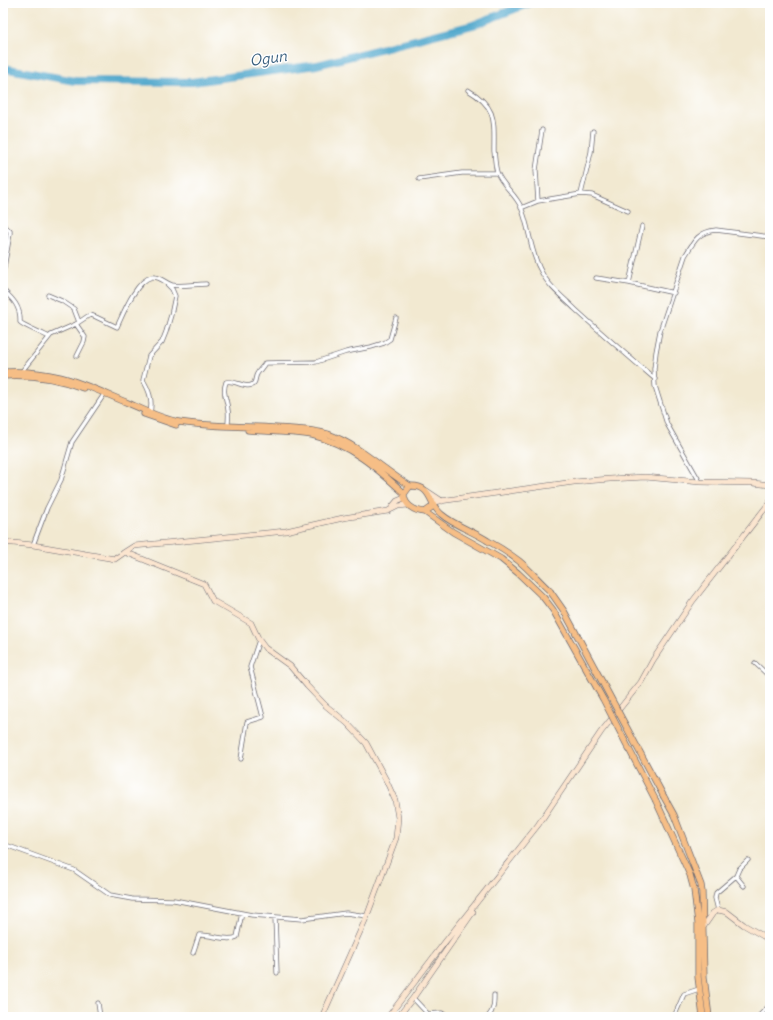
<svg xmlns="http://www.w3.org/2000/svg" width="773" height="1020" viewBox="0 0 773 1020" font-family="Delius,sans-serif">
	<style>
		.lines { fill: none; stroke-linecap: round; stroke-linejoin: round }
		.river { stroke: #4ea6cb; stroke-width: 8 }
		.street-casing { stroke: #6b6870; stroke-width: 5 }
		.secondary-casing { stroke: #6b6870; stroke-width: 6 }
		.primary-casing { stroke: #6b6870; stroke-width: 7 }
		.street { stroke: #fff; stroke-width: 3.5 }
		.secondary { stroke: #fbe5cf; stroke-width: 5 }
		.primary { stroke: #f6be86; stroke-width: 5.5 }
		.primary-bridge-casing { stroke: #6b6870; stroke-width: 7; stroke-linecap: butt }
		.primary-bridge { stroke: #f6be86; stroke-width: 5.5 }
		.labels { text-anchor: middle; dominant-baseline: central; stroke-width: 3; stroke-linejoin: round; paint-order: stroke }
		.water-label { font-size: 15px; font-style: italic; fill: #365d7c; stroke: #fff }
	</style>
	<rect width="100%" height="100%" fill="#fff"/>
	<filter id="ink" filterUnits="userSpaceOnUse"><feTurbulence type="fractalNoise" baseFrequency=".025" numOctaves="2"/><feDisplacementMap in="SourceGraphic" scale="8" xChannelSelector="R" yChannelSelector="G"/><feConvolveMatrix kernelMatrix="1 2 1 2 8 2 1 2 1" color-interpolation-filters="sRGB"/></filter>
	<filter id="wash" filterUnits="userSpaceOnUse"><feTurbulence type="fractalNoise" baseFrequency=".012" numOctaves="4" result="noise"/><feDisplacementMap in="SourceGraphic" scale="16" xChannelSelector="R" yChannelSelector="G"/><feGaussianBlur stdDeviation="0.9" result="paint"/><feColorMatrix in="noise" values="0 0 0 0 0 0 0 0 0 0 0 0 0 0 0 0 0 1.4 0 .05"/><feComposite in="paint" operator="in"/></filter>
	<g filter="url(#wash)">
		<rect width="100%" height="100%" fill="#f2e9d1"/>
		<g class="lines">
			<!-- river -->
			<path class="river" d="M3,68L75,81L192,82L317,65L473,25L530,3"/>
		</g>
	</g>
	<g filter="url(#ink)">
		<g class="lines">
			<!-- street casing -->
			<g class="street-casing">
				<path id="street" d="M468,90C497,107 494,120 494,151C495,158 495,166 497,172C502,186 515,193 521,207C530,228 530,253 542,273C549,287 564,298 575,309C601,333 628,356 655,379
					M419,179L462,173H497
					M581,194L591,152L593,131
					M538,201L536,170L542,130
					M521,208L538,201L581,194L592,195L628,211
					M3,225L10,231V234L3,273
					M596,278L629,283L674,293
					M629,283L642,226
					M3,290C13,299 21,307 20,322C24,326 42,333 49,337
					M48,295L62,301L74,309L79,322
					M76,324L85,337L84,342L77,356
					M22,371L51,335L76,324L88,316L91,315L96,317L117,327C123,314 136,280 152,277C160,276 165,283 172,285C182,287 195,284 206,284
					M150,413C153,400 149,390 143,380L149,356L162,342L166,332L171,315L175,296L172,289L165,282
					M228,426C228,420 229,415 228,410C227,399 222,393 226,382C234,379 248,391 254,383C256,380 255,377 257,374C259,370 263,367 265,363L316,362L346,352L371,347L384,343L390,339L396,318
					M700,482L667,424L655,386L654,369L656,352L660,331L685,256C694,241 698,232 716,230L770,237
					M33,545L47,508L61,480L72,442L103,396
					M755,663L770,677
					M241,759L247,722L263,717L250,667L259,640
					M3,844L74,870L110,895L132,899L174,900L252,915L302,919L346,913L367,916
					M736,876L744,886
					M718,910L715,898L716,893L736,876L739,869L748,860
					M275,917L277,973
					M193,953L199,935C210,934 227,942 237,937L242,913
					M413,998L428,1014L442,1013L447,1017
					M98,1003L100,1017
					M488,1017C494,1010 494,1004 494,995
					M674,1017L684,994L699,989
					M758,1017L770,1005"/>
			</g>
			<!-- secondary casing -->
			<g class="secondary-casing">
				<path id="secondary" d="M427,491L442,501
					M433,502L574,482L610,479L645,477L700,482L753,483L770,485
					M392,507L397,501L404,498
					M3,542L33,545L115,559L116,557
					M123,553L134,546L286,531L343,518L388,511L398,506L408,505
					M115,559L125,552L204,584L213,601L251,623L259,640L265,648L290,666L307,686L325,705L347,723L366,743L386,780L395,800L398,818L396,838L367,916L322,1017
					M701,925L704,926L713,913L718,910L727,912L744,925L770,940
					M388,1017L445,942L538,825L601,732L641,682L653,660L692,602L770,502
					M398,1017L413,998L473,912"/>
			</g>
			<!-- primary casing -->
			<g class="primary-casing">
				<path id="primary" d="M3,372C55,369 82,384 128,403C144,410 162,419 179,422C211,427 244,426 276,428C294,429 311,429 328,434C359,445 382,469 410,486
					M3,376C31,374 57,378 83,388
					M144,414L176,425
					M248,430C269,432 292,431 312,435C350,444 377,468 404,493
					M433,504L432,507L425,512C414,511 404,505 404,494L410,486C433,485 428,504 441,514C455,526 473,531 488,541C499,547 510,554 519,561C530,570 539,581 550,591
					M425,512L453,532L501,559L518,573L543,597
					M664,797L674,815L701,885L702,892L704,977L709,1017
					M656,801L690,875L694,890L698,923V977L703,1017"/>
			</g>
			<!-- street -->
			<use href="#street" class="street"/>
			<!-- secondary -->
			<use href="#secondary" class="secondary"/>
			<!-- primary -->
			<use href="#primary" class="primary"/>
			<!-- primary-bridge casing -->
			<g class="primary-bridge-casing">
				<path id="primary-bridge" d="M550,591L564,611L664,797
					M543,597L553,610L603,699L656,801"/>
			</g>
			<!-- primary-bridge -->
			<use href="#primary-bridge" class="primary-bridge"/>
		</g>
	</g>
	<g class="labels">
		<!-- water labels -->
		<g class="water-label">
			<text transform="translate(268 58) rotate(-8)">Ogun</text>
		</g>
	</g>
	<!-- margin -->
	<rect width="773" height="1020" fill="none" stroke="#fff" stroke-width="16"/>
</svg>
